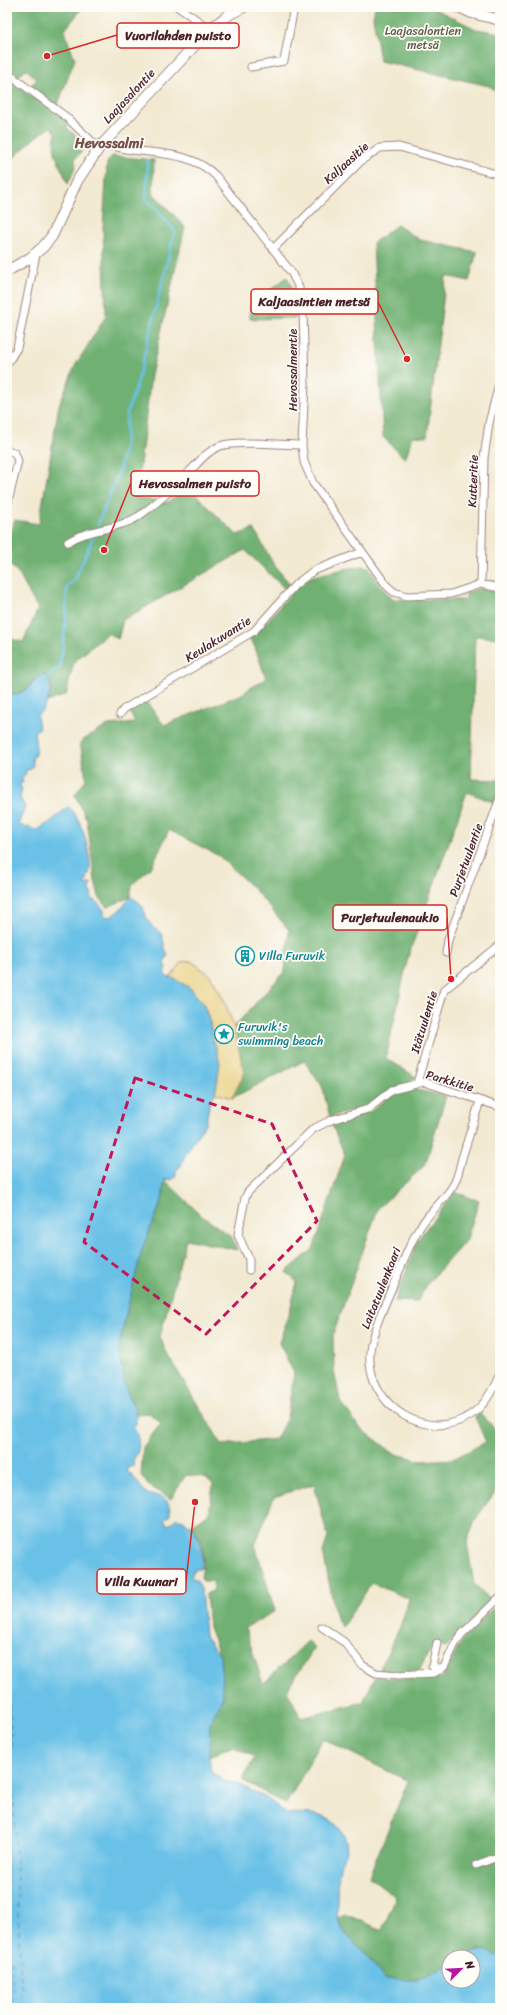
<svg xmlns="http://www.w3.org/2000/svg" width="507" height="2015" viewBox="0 0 507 2015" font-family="Sriracha,sans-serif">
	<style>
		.forest { fill: #70b072; stroke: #5d684e }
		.sand { fill: #eeda9e; stroke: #9c7c64 }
		.water { fill: #69c1e7; stroke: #5a7089 }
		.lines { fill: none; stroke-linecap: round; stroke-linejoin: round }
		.stream { stroke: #69c1e7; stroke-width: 2.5 }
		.ferry { stroke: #55586d; stroke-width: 1; stroke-dasharray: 5 4; stroke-linecap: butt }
		.street-casing { stroke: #9e847e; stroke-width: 9 }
		.secondary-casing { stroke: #9e847e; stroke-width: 12 }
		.street { stroke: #fff; stroke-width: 7 }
		.secondary { stroke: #fff; stroke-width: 10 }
		.marked { fill: none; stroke: #c2185b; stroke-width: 3; stroke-dasharray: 8 5; stroke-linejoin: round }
		.labels { text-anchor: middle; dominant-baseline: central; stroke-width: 3.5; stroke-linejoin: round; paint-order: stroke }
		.park-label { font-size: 12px; fill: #615c4a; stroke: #fdfcf7 }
		.street-label { font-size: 12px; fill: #4a1f2b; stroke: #fdfcf7 }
		.culture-label { font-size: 12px; fill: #0d838f; stroke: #fdfcf7; text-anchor: start }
		.quarter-label { font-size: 14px; font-weight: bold; fill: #794f4b; stroke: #fdfcf7 }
		.leader { fill: none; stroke: #d62828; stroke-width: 1.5 }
		.callout-dot { fill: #d62828; stroke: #fdfcf7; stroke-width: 1.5 }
		.callout { fill: #fdfcf7; stroke: #d62828; stroke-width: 1.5 }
		.callout-label { font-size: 13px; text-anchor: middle; font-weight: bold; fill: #4a1f2b }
	</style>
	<rect width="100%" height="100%" fill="#fdfcf7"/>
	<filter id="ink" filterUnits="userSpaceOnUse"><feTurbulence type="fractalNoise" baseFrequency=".025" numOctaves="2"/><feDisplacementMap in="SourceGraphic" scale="8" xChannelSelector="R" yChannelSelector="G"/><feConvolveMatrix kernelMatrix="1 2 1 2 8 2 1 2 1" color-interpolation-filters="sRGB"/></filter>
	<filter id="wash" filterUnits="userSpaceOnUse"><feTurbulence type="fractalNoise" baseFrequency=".012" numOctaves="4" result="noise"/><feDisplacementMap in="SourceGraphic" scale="16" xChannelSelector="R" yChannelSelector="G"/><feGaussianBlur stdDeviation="0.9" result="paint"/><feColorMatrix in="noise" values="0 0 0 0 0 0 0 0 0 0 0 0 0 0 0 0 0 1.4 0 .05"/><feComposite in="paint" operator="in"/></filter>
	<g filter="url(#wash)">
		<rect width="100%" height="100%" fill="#f2e9d1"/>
		<!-- forest -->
		<path class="forest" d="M7,7H83L64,31L75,59L57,107L30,86L37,79L26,69L19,76L7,69Z
			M375,7H431L476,29L500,33V93L489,86L380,61L373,17Z
			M7,77L21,85L27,93L39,100L68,122L67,128L87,145L75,159L76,166L68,184C61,165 50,154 56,133L51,127L37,136L7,164Z
			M112,156L154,160L153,193L185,227L151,375L138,481L139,498L166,503L189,488L237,535L254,529L274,565L290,584L285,589L245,550L123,620L118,639L108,633L74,662L66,695L47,702L52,688L48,677L33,680L28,689L7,698V638L23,642L38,609L17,571L7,563V538L15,520L39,524L59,405L75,366L106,316L103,229L107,163Z
			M397,225L420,240L477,252L469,281L446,276L427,437L413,436L405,459L383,437L373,243Z
			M287,277C295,290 296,303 296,318L250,319V306Z
			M361,566L369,567L381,586L392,599L466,600V593L480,588L500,592L499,638L475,636L471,779L500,780V798L498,804L467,792L408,957L386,1058L416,1077C393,1099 360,1109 330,1117L322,1086L304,1061L232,1098L244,1074L234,1027L285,971L289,930L255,890L219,856L169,830L152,866L132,885L130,897L108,907L99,897L95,880L87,820L75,795L86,779L80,742L108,725L135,723L129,710L145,700L164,725L240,695L266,678L254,645L249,638C271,622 287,592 307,579C317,573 349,569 361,566Z
			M411,1089L446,1096L425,1165L378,1208L333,1335L334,1371L340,1400L358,1426L393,1453L422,1461L453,1459L486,1442L475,1417L480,1413L500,1434V1482L498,1488L475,1520L467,1542L474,1584L492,1601L452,1640L446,1648L437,1643L432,1646L419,1671L398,1672L379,1670L400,1627L409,1599L372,1583L342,1627L336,1618L323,1552L328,1537L314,1484L274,1497L255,1545L275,1611L245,1628L263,1684L308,1641L315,1647L287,1690L301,1718L363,1702L375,1677L406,1679L442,1678L464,1637L497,1604L500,1607V1956H496L487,1951L479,1950L466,1957H449V1965L416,1980L384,1979L369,1957L345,1935L338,1919L345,1914L382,1930L396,1897L369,1876L408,1781L323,1739L286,1804L242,1780L255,1757L234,1747L209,1756L210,1722L223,1697L220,1656L209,1627L206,1594L214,1590L213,1581H203L201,1577C206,1555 205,1544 191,1525L209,1513L213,1484L205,1477L186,1475L171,1499L148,1485L141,1475L143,1447L161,1423L149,1413L136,1414L125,1386L119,1348L124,1322L142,1249L162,1200L165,1180L202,1216L232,1237L237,1250L186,1239L160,1337L166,1352L222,1445L276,1439L287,1418L294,1373L279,1343L290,1310L297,1282L286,1272L313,1249L345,1155L331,1123L371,1111L394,1093Z
			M455,1192L479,1201L467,1239L428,1283L417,1302L395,1301L418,1239Z"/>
		<!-- sand -->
		<path class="sand" d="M191,961L210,975L224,1000L234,1027L244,1074L232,1098L215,1093L218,1079L216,1047L213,1042L210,1023L203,1003L171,977L182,962Z"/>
		<!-- water -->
		<path class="water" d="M44,675L48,677C54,687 47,710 37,715L39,729L34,731L36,749L34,757H32L33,765L31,769L25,771L26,774L22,778L23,783L21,782L20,787L22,788L20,798L25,807L18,825L23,826L26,828L29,827L36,831L50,822L68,807C81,814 92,857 90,870C89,874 87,878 86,882L84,883L85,885L91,883L90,889L93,902L95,900L104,910V916L111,917L123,907L130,897C148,904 142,915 152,926C155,930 159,930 161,934C165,942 163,946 168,955L164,962L167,967L164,973L169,978L171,977L190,988L203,1003L210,1023L213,1042L216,1047L220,1064L215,1093L210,1100L206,1122L185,1155L181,1166L176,1170V1175L172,1180L165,1179L162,1200L142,1249L124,1322L119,1348L125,1386L136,1414V1424L133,1426C139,1437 142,1449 133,1460L134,1466L129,1467L126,1471C135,1475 140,1489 148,1494C153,1497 160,1494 166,1500C170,1504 170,1510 170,1515L164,1520L168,1525L177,1518C197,1523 206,1551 201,1569H194L191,1578L196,1579L201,1589L205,1636L220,1656L223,1697L210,1722L209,1756L211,1772L228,1782L237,1783L268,1799L287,1814C313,1811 345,1816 347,1850C347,1855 341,1861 340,1867C337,1881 336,1904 338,1919C342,1936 358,1944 368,1957C374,1964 379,1972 384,1979L416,1980L449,1965V1981H473V1957H466C473,1953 480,1949 488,1951C493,1953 494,1956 500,1956V2008H7V698C13,695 22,693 27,689C34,683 34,677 44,675Z"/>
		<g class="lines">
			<!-- stream -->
			<path class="stream" d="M98,524L119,471L125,446L127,413L137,384L175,231L146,198L148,160
				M48,677L53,671L60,668L66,619L67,587L75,579L93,537"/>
			<!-- ferry -->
			<path class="ferry" d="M7,1642L22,2008
				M7,1870L13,2008"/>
		</g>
	</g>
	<g filter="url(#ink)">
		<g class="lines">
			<!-- street casing -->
			<g class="street-casing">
				<path id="street" d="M178,7L210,29
					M251,67L284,61L294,7
					M7,73L65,116L99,148
					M104,143C141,158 185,145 216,176L291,272L299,288L303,310L305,384L302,445L304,462L313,483L387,586L394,592L407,596L451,594L481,584L500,588
					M273,249L362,160L380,148L399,147L500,175
					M7,364L17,348L36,254
					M7,450L15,453L18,461L7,506
					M68,542C89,528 118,530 139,516C157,503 175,487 190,471C199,462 207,451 220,446C237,440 282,445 302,445
					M481,584L484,458L489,423L500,380
					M120,714L124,709L254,631L295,585L313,571L362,552
					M446,953L448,940L500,798
					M417,1083L444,990L500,945
					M480,1101C474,1120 468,1139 462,1158C460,1167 458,1177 454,1184C445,1200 429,1212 420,1227C410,1242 404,1260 397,1276C388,1298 376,1321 371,1344C359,1407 437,1453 482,1405C490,1396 495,1385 500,1374
					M249,1270V1259L238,1235L245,1198L248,1192L313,1129L331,1120L368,1109L392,1090L424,1082L500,1107
					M322,1627L344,1642L362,1665L376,1673L398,1675L434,1673L444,1667L456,1642L462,1634L500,1597
					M437,1643L432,1666L441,1670
					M476,1865L500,1856"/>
			</g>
			<!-- secondary casing -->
			<g class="secondary-casing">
				<path id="secondary" d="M459,7L472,13L500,20
					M7,271L30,258L43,247L52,236L77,181L99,148L210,29L230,14L244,7"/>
			</g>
			<!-- street -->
			<use href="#street" class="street"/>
			<!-- secondary -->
			<use href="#secondary" class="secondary"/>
		</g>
	</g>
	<!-- marked area -->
	<path class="marked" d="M135,1078L272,1124L317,1221L206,1334L84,1242Z"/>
	<!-- icons -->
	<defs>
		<g id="building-ring" transform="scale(1)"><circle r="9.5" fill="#fdfcf7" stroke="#0f9aa8" stroke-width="1.5"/><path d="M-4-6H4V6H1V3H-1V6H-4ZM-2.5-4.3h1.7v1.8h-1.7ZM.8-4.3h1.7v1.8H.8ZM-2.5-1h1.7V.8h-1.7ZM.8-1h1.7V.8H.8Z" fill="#0f9aa8"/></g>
		<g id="sight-ring" transform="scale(1)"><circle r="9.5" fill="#fdfcf7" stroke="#0f9aa8" stroke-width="1.5"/><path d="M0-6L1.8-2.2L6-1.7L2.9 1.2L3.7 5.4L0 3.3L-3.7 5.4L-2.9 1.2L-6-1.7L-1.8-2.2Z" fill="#0f9aa8"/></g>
	</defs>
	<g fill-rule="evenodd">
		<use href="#building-ring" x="245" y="956"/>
		<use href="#sight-ring" x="224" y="1034"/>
	</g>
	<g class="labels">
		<!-- park labels -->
		<g class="park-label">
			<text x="423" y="31">Laajasalontien<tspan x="423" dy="14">metsä</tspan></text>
		</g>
		<!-- street labels -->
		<g class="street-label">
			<text transform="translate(129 96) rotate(-47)">Laajasalontie</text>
			<text transform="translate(346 163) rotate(-42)">Kaljaasitie</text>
			<text transform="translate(293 370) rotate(-90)">Hevossalmentie</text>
			<text transform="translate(473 481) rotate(-88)">Kutteritie</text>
			<text transform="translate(218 639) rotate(-32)">Keulakuvantie</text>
			<text transform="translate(466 860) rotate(-70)">Purjetuulentie</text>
			<text transform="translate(424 1022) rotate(-73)">Itätuulentie</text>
			<text transform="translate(450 1081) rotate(16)">Parkkitie</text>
			<text transform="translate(381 1288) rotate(-68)">Laitatuulenkaari</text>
		</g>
		<!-- culture labels -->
		<g class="culture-label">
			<text x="259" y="956">Villa Furuvik</text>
			<text x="238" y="1027">Furuvik's<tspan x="238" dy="14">swimming beach</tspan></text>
		</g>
		<!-- quarter labels -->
		<g class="quarter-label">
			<text x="109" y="143">Hevossalmi</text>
		</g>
	</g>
	<!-- callouts -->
	<path class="leader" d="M47 56L117 35M407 359L378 302M104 550L131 483M451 979L447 917M195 1502L186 1581"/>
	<g class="callout-dot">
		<circle cx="47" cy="56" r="4"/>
		<circle cx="407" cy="359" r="4"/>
		<circle cx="104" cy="550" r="4"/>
		<circle cx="451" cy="979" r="4"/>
		<circle cx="195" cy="1502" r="4"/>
	</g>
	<g class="callout">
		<rect x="117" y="23" width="122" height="25" rx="4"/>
		<rect x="251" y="289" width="127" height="25" rx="4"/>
		<rect x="131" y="471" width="128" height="25" rx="4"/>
		<rect x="333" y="905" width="114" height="25" rx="4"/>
		<rect x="97" y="1569" width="89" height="25" rx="4"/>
	</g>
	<g class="callout-label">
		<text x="178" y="40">Vuorilahden puisto</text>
		<text x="314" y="306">Kaljaasintien metsä</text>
		<text x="195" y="488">Hevossalmen puisto</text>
		<text x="390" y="922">Purjetuulenaukio</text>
		<text x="141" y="1586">Villa Kuunari</text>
	</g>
	<!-- margin -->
	<rect width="507" height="2015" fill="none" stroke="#fdfcf7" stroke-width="24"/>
	<!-- north arrow -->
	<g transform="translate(461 1969) rotate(66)"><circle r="19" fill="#fdfcf7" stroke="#b5a4a5"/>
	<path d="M0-3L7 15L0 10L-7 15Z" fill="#b5179e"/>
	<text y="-6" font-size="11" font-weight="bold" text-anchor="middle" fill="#4a1f2b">N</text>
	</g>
</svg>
